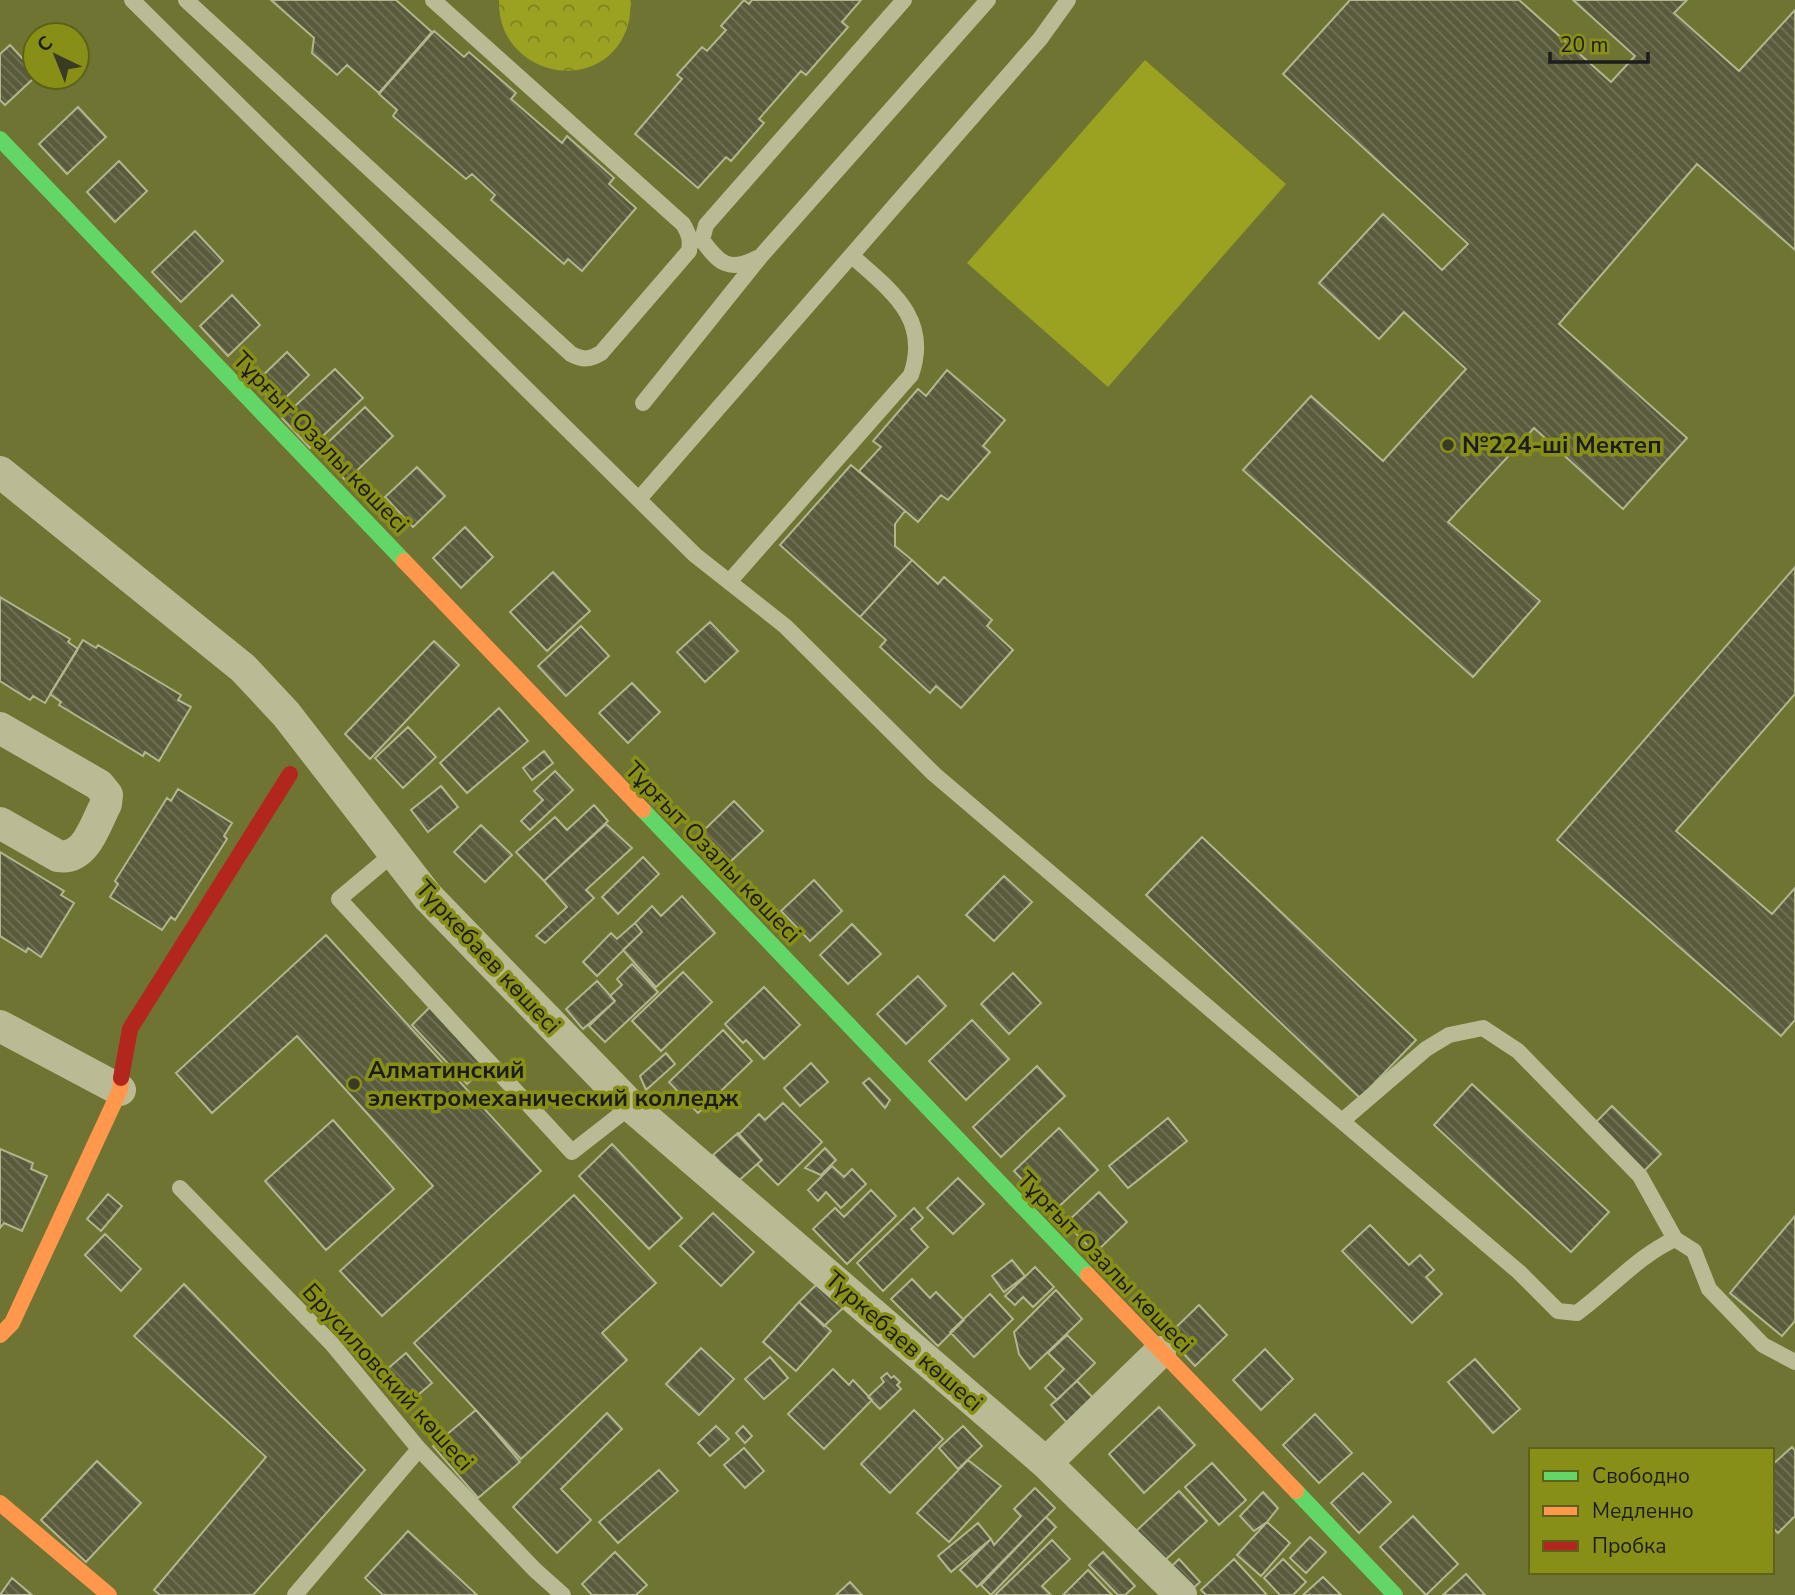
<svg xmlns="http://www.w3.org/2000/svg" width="1795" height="1595" viewBox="0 0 1795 1595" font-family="'Nunito Sans',sans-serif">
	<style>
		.park { fill: url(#park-crowns) }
		.pitch { fill: #9ba222 }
		.building { fill: url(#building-back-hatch); stroke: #b3b58f; stroke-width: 2 }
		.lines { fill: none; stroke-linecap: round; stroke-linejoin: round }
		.lane { stroke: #babb95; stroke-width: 16 }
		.street { stroke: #babb95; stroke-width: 32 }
		.fast { stroke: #63d668; stroke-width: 16 }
		.slow { stroke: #ff974d; stroke-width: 16 }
		.jam { stroke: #b3261e; stroke-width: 16 }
		.poi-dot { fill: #3a3b24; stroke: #878f17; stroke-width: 2.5 }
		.labels { text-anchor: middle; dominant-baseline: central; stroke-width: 7; stroke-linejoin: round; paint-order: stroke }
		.street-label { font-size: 24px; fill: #1d1d1d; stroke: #878f17 }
		.poi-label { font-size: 24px; font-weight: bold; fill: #1d1d1d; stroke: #878f17; text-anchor: start }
	</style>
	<defs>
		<pattern id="park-crowns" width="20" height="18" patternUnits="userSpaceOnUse" patternTransform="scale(1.75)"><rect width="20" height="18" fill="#9ba222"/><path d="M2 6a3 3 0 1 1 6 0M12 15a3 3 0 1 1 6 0" fill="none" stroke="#7e831d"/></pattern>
		<pattern id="building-back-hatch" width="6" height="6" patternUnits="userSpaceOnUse" patternTransform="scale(1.75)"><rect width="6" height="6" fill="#595b3b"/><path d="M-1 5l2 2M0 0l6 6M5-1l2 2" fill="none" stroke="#72735b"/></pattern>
	</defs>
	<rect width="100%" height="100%" fill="#6f7432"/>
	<!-- park -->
	<path class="park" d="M499,0H630L631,3C630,10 630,18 628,25C605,99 497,78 499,0Z"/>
	<!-- pitch -->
	<path class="pitch" d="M1145,60L1286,184L1108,387L967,263Z"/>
	<!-- building -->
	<path class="building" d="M271,0H396L432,32L379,93L347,65L337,75L312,53L314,38Z
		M744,0L749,4L752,0H861L842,22L848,27L806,75L801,71L759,119L764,123L731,161L726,157L698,188L635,134L682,79L677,75L702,47L707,51L726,30L721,26Z
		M1350,0H1519L1611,82L1635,56L1573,0H1687L1674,13L1739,71L1795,10V250L1697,164L1559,324L1687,438L1623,509L1534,428L1448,522L1540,601L1473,677L1243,470L1311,396L1383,461L1466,369L1404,312L1379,339L1319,283L1383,214L1442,270L1468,244L1283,74Z
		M434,31L464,57L469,52L516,93L511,99L562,143L567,136L614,178L609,184L636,208L582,271L568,259L564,264L491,200L495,195L472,174L466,179L393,116L397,110L379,94Z
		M10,45L35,72V77L5,105L0,100V54Z
		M78,107L106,137L67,174L39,144Z
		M119,161L147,191L115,222L87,192Z
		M195,231L223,261L181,302L152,272Z
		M232,295L260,325L228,356L200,326Z
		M287,352L309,375L277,406L255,383Z
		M335,369L363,398L310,448L282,418Z
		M947,370L1005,420L983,446L990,452L948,500L941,495L918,522L859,471L881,447L873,441L918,389L926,396Z
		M365,407L393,436L346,481L319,451Z
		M851,465L905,511L895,524V546L912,560L860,617L780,545Z
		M417,467L445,496L413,527L385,497Z
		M465,527L493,557L461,588L433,558Z
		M912,560L938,584L944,577L992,620L987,626L1013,650L961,708L936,686L930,693L880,647L886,640L860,617Z
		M1795,567V694L1676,831L1772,914L1795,888V1020L1781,1036L1557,840Z
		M553,572L590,611L547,651L510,612Z
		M0,597L70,639L68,642L78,649L45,703L33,696L30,700L0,681Z
		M710,622L738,651L705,682L677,652Z
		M581,626L609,656L566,696L538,666Z
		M83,640L96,648L98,645L181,695L178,700L191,707L159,761L145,752L143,756L59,705L61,702L50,694Z
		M434,641L459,665L370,759L345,734Z
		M632,683L660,712L628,743L599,713Z
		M499,708L528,741L467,793L440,763Z
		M408,727L436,757L403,788L375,758Z
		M544,751L553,763L532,780L523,768Z
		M555,771L573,790L530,830L521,821L543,800L534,791Z
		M441,786L458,807L428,832L411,810Z
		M178,789L232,823L224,836L227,839L175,920L171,917L162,930L110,897L118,884L115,881L167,798L171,801Z
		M734,801L763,831L730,862L702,832Z
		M594,805L608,821L544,881L516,852L555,817L567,830Z
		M606,824L632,848L586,890L594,898L545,943L536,936L567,907L544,881Z
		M481,825L512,855L485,882L454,852Z
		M1202,837L1416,1040L1360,1098L1146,895Z
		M0,852L64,891L61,895L74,903L41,957L28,948L26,952L0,936Z
		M643,857L659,874L618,914L602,897Z
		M1004,876L1032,902L994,941L966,915Z
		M814,880L842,911L810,941L781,911Z
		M682,896L715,933L656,987L623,950L642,932L635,923L652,906L661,916Z
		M635,923L642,932L597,976L583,962L611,933L617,939Z
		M852,924L881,954L848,984L820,955Z
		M326,935L541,1171L382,1316L340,1271L433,1186L297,1036L212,1113L176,1073Z
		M632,964L658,992L605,1042L589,1026L615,1001L610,996L622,985L617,979Z
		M683,972L712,1002L661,1051L632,1021Z
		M1013,973L1041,1003L1009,1034L981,1004Z
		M918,976L946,1006L906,1044L877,1014Z
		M597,981L615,1001L583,1029L566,1009Z
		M764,987L800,1025L764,1059L746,1040L743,1043L725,1024Z
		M430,1007L485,1067L467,1084L412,1025Z
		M972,1020L1009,1059L966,1100L929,1061Z
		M723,1030L752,1061L698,1113L669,1082Z
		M666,1053L675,1064L646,1090L640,1076Z
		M811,1063L828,1082L800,1106L784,1088Z
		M1037,1066L1065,1096L1001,1157L973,1127Z
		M869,1078L890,1100L885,1108L863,1083Z
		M1472,1084L1609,1212L1571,1252L1434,1125Z
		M783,1103L822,1142L778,1185L757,1164L762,1160L738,1135L759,1114L765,1120Z
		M1612,1106L1661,1154L1644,1171L1595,1123Z
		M1168,1118L1187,1141L1128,1188L1109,1166Z
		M333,1120L394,1189L326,1250L265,1181Z
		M1059,1128L1098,1170L1053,1212L1014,1171Z
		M738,1133L762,1160L737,1182L713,1155Z
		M612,1144L682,1218L649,1249L579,1176Z
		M825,1148L836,1160L821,1175L805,1168Z
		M0,1149L33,1163L31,1169L47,1176L22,1231L4,1223L0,1228Z
		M832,1166L844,1177L852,1169L866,1184L841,1208L826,1192L818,1201L808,1190Z
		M958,1178L984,1204L953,1234L927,1208Z
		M871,1190L896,1216L847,1264L813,1229L835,1208L844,1217Z
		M1099,1192L1127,1222L1095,1253L1066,1223Z
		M108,1194L122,1206L101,1231L87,1219Z
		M574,1195L656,1283L602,1333L627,1360L521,1459L414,1343Z
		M914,1208L923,1218L911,1229L928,1247L883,1291L857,1263Z
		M713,1213L754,1252L721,1286L680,1246Z
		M1795,1216V1321L1782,1336L1730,1293Z
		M1370,1225L1409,1265L1420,1255L1434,1270L1426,1277L1442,1294L1412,1323L1342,1251Z
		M105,1234L141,1269L121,1291L85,1255Z
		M1012,1260L1025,1276L1004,1292L992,1276Z
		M1035,1267L1054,1287L1033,1307L1023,1297L1015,1305L1005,1296Z
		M912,1279L930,1298L936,1292L964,1320L938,1346L891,1299Z
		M819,1282L844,1307L824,1326L799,1302Z
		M184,1284L365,1470L253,1595H160L154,1590L266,1457L134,1336Z
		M1056,1290L1082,1319L1030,1369L1019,1354L1014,1332Z
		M990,1294L1013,1319L974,1357L950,1332Z
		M799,1302L831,1331L796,1371L763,1342Z
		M1199,1305L1227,1335L1195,1366L1167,1336Z
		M1067,1335L1095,1363L1057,1400L1045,1388L1064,1369L1048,1353Z
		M701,1348L734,1379L699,1415L666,1384Z
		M1265,1349L1293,1379L1261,1410L1233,1380Z
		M406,1353L432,1383L411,1401L385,1371Z
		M770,1357L788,1378L764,1399L745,1379Z
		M1475,1359L1520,1409L1493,1433L1448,1382Z
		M833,1369L849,1385L853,1380L872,1400L824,1449L788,1414Z
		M887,1373L891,1378L894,1376L900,1382L897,1385L901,1389L880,1409L868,1397L884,1382L881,1378Z
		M1077,1381L1095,1400L1069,1425L1051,1405Z
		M1159,1407L1195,1445L1144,1493L1109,1454Z
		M476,1410L520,1462L478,1498L433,1446Z
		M914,1410L943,1439L890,1493L861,1464Z
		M607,1413L622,1429L561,1489L591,1520L557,1553L513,1507Z
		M1315,1414L1352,1453L1319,1483L1283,1445Z
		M716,1426L729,1439L710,1456L698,1443Z
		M743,1426L752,1436L745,1443L736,1433Z
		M963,1426L982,1446L958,1469L939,1448Z
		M1792,1447L1795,1451V1516L1778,1533L1772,1527V1465Z
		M744,1448L764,1471L745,1488L724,1465Z
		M968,1460L1001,1486L949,1542L917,1513Z
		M97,1461L141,1503L86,1562L41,1520Z
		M1212,1463L1246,1500L1219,1525L1185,1487Z
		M659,1470L678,1491L618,1543L599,1522Z
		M1363,1473L1391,1502L1359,1533L1331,1503Z
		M1035,1488L1055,1508L977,1587L960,1570L991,1539L994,1545L1021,1516L1014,1509Z
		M1179,1491L1207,1521L1163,1562L1135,1532Z
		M1263,1492L1278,1508L1267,1522L1254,1531L1240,1516Z
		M1413,1516L1458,1564L1426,1595L1380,1547Z
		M1046,1517L1056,1527L991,1595L981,1585Z
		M1267,1522L1290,1543L1261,1576L1237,1555Z
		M978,1523L991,1539L951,1572L938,1556Z
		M408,1531L477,1595H383L365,1578Z
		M1310,1537L1326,1552L1306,1573L1290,1558Z
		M1052,1540L1070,1559L1042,1586L1051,1595H995Z
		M615,1552L647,1585L636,1595H592L582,1584Z
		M1103,1552L1135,1586L1125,1595H1118L1089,1565Z
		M1179,1559L1200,1582L1189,1592L1168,1570Z
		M1234,1559L1267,1595H1206L1201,1590Z
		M1283,1559L1306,1582L1293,1595H1280L1264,1578Z
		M1088,1570L1112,1595H1063Z
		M1466,1574L1485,1595H1443Z
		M1323,1577L1341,1595H1303Z
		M12,1578L32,1595H0Z
		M850,1582L862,1595H836Z"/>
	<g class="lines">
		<!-- lane -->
		<path class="lane" d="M132,0L695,555L785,626L934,774L1519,1272L1558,1311L1577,1313C1610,1289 1638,1256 1675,1239L1694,1251L1709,1289L1763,1345L1795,1362
			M186,0L571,354C583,360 589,360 601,353L689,251C691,240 689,234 683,224L433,0
			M757,258C729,273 719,263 702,240L706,225L904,0
			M643,403L761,256L988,0
			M639,499L1040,39L1068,0
			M729,582L911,375C931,318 890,290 852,256
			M394,853L339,899L572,1152L631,1106
			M1342,1121L1426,1049L1449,1035L1483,1028L1518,1051L1640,1176L1675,1239
			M180,1188L332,1344L419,1449L535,1570L563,1595
			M295,1595L419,1449"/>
		<!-- street -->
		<path class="street" d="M0,472L243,668L286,714L428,897L631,1106L1046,1463L1181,1595
			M0,728L99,785L107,795L106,804C95,824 86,861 58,856L0,823
			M0,1026L120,1090
			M1046,1463L1160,1352"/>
		<!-- fast -->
		<path class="fast" d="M0,139L404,561
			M643,810L1088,1275
			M1296,1491L1395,1595"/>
		<!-- slow -->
		<path class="slow" d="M404,561L643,810
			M1088,1275L1296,1491
			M0,1335L12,1323L120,1090L121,1078
			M0,1503L109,1595"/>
		<!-- jam -->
		<path class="jam" d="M121,1078L130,1029L290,774"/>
	</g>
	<!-- markers -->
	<g class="poi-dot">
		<circle cx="1448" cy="445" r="7"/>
		<circle cx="354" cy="1084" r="7"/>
	</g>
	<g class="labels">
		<!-- street labels -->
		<g class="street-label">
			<text transform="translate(321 442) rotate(46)">Тұрғыт Озалы көшесі</text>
			<text transform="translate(713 852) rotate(46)">Тұрғыт Озалы көшесі</text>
			<text transform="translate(488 957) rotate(47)">Түркебаев көшесі</text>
			<text transform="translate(1105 1262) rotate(46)">Тұрғыт Озалы көшесі</text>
			<text transform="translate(904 1341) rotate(41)">Түркебаев көшесі</text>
			<text transform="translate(388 1377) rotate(48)">Брусиловский көшесі</text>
		</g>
		<!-- poi labels -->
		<g class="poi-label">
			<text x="1462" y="445">№224-ші Мектеп</text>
			<text x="368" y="1070">Алматинский<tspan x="368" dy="28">электромеханический колледж</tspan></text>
		</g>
	</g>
	<!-- legend -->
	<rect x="1529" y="1448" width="245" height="126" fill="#878f17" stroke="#5d6119" stroke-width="2"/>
	<rect x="1543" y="1471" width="35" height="10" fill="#63d668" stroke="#5d6119" stroke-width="2"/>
	<text x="1592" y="1483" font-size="21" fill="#1d1d1d">Свободно</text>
	<rect x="1543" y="1506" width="35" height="10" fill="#ff974d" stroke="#5d6119" stroke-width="2"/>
	<text x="1592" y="1518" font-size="21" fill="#1d1d1d">Медленно</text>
	<rect x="1543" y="1541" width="35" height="10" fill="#b3261e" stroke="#5d6119" stroke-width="2"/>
	<text x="1592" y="1553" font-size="21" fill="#1d1d1d">Пробка</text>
	<!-- north arrow -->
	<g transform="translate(56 56) rotate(317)"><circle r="33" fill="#878f17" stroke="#5d6119" stroke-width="2"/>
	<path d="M0-5L12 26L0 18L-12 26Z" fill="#3a3b24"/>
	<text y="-10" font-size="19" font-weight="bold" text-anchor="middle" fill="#1d1d1d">С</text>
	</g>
	<!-- scale -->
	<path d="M1550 52v10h98v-10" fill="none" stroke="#1d1d1d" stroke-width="3.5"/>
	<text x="1560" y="52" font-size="21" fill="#1d1d1d" stroke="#878f17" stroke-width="5" paint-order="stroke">20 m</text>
</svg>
